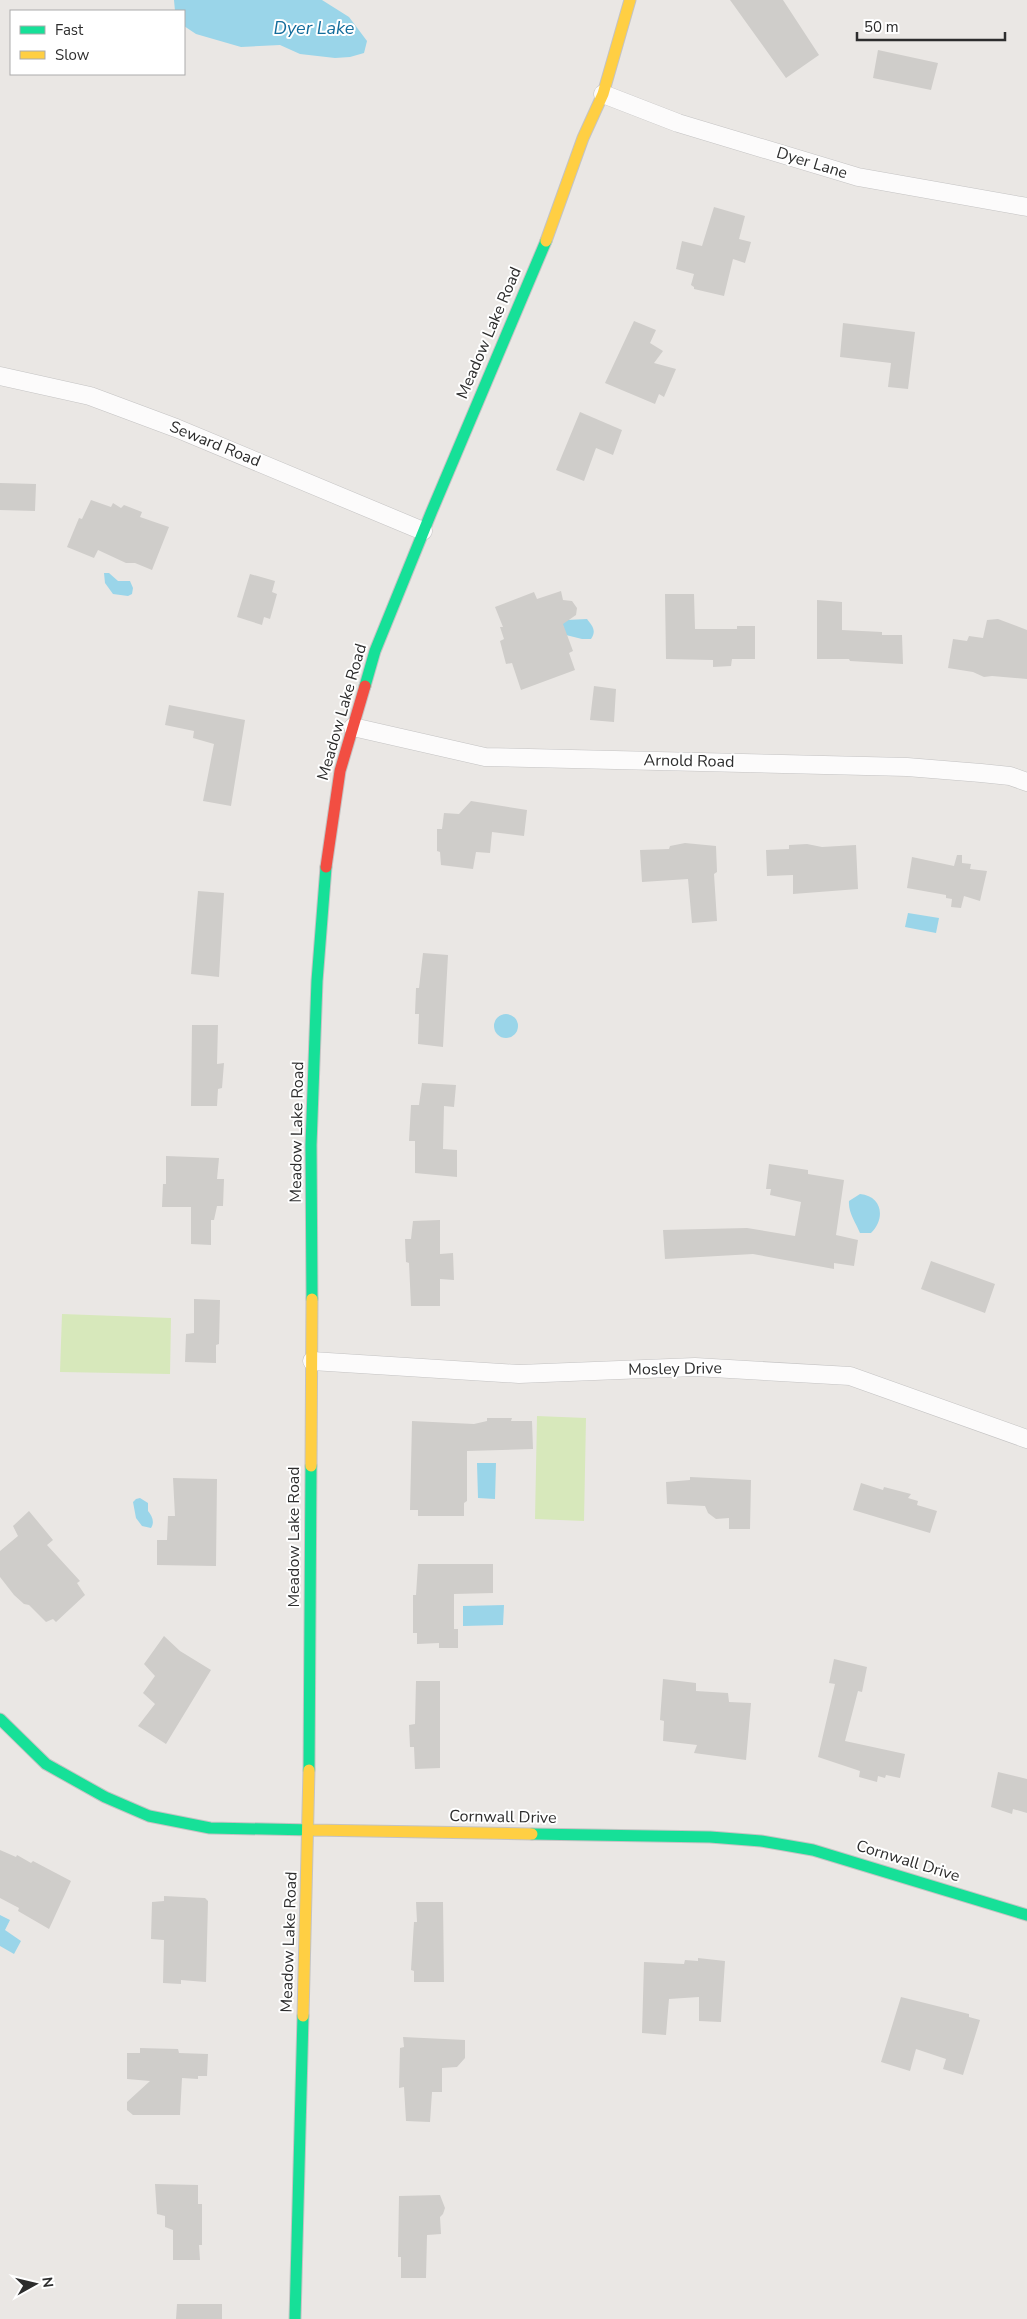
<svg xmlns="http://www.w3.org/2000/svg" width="1027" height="2319" viewBox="0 0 1027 2319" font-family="'Nunito Sans',sans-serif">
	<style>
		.pitch { fill: #d7e8bb }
		.water { fill: #9ad5e9 }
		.building { fill: #cfcdca }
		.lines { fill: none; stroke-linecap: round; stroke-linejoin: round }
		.street-casing { stroke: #c4c3c3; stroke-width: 19 }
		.fast-casing { stroke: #c4c3c3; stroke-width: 13 }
		.slow-casing { stroke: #c4c3c3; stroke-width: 13 }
		.jam-casing { stroke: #c4c3c3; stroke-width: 13 }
		.street { stroke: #fcfbfb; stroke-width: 18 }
		.fast { stroke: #16e098; stroke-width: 11 }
		.slow { stroke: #ffcf43; stroke-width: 11 }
		.jam { stroke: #f24e42; stroke-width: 11 }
		.labels { text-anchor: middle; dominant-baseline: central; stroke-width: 4; stroke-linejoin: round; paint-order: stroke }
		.street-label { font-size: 16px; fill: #2d2d2d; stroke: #fff }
		.water-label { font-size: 18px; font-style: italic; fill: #126c9b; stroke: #fff }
	</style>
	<rect width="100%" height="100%" fill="#eae7e4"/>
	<!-- pitch -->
	<path class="pitch" d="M62,1314L171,1318L170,1374L60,1372Z
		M537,1416L586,1418L584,1521L535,1519Z"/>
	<!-- water -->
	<path class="water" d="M174,0H322L349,17L367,41L364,53L350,57L335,58L300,54L280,45L241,47L196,34L184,26V11H175Z
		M104,573H109L118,581H130L133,588L132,594L128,596L113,594L105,583Z
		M587,619C592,626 597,630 591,639H582L562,634V624L567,620Z
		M908,913L939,918L936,933L905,927Z
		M494 1026a12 12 0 1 1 24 0a12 12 0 1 1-24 0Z
		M860,1194C882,1196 886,1218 871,1233H860C856,1223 848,1213 849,1201Z
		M477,1463H496L495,1499L478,1498Z
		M140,1498L148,1503V1511C152,1516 155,1522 151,1528L142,1526L136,1518L133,1502L136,1499Z
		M504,1605L503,1625L463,1626V1606Z
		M0,1915L10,1920L5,1930L21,1941L14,1954L0,1946Z"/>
	<!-- building -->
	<path class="building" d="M730,0H783L819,55L786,78Z
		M878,50L938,63L931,90L873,78Z
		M714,207L745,216L739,239L751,242L745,263L733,259L724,296L694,289V287L691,285L694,274L676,269L682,241L702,246Z
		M634,321L656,330L650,343L663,351L654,363L676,369L664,397L659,394L655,404L605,383Z
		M843,323L915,332L908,389L888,387L891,363L840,357Z
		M580,412L622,430L613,455L596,448L584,481L556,470Z
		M0,483L36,484L35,511L0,510Z
		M91,500L111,507L113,503L121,508L124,505L142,512L140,517L169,527L152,570L135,563H126L98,550L94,558L67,547L79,518L82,519Z
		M250,574L275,581L272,592L277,594L270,619L264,617L262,625L237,617Z
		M561,591L563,600L572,601L577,608L576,615L563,624L573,651L569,653L575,670L521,690L512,663L506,664L500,641L504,639L500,627H503L495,607L534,592L537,599Z
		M665,594H694L695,629H737V626H755V659H732L731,666L713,667V660L666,659Z
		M817,600L842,602V630L882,632V635H902L903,664L850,661L849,659H817Z
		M998,619L1027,630V679L992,676L984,677L973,672L948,668L953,639L967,641L969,636L983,638L987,620Z
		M594,686L616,689L614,722L590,720Z
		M169,705L245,720L231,806L203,801L214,744L193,738L194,731L165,725Z
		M471,801L527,810L524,836L492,832L490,853L476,852L473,869L441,865L440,852L437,851V829H442L444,813L459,814Z
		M685,843L716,846L717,872L714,874L717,921L692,923L688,879L642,882L640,850L669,849L670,846Z
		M807,844L822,847L856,845L858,889L793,894V875L767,876L766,850L789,849V845Z
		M957,855H962V863L971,864L970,869L987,871L980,901L964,896L961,908L951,907L952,899L946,898V895L907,888L912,857L954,866Z
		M198,891L224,893L219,977L191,974Z
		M423,953L448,955L443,1047L418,1044L419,1014H415L416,988H419Z
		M192,1025H218L217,1064L224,1063L222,1088L218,1089L217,1106H191Z
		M422,1083L456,1085L454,1107L444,1106L443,1149L457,1150V1177L415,1173V1141H409L411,1105H419Z
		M166,1156L219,1158L217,1179H224L223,1206H217L214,1220H211V1245L191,1244V1207H162L163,1184H166Z
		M769,1164L808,1170V1174L844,1180L836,1235L858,1240L854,1266L834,1263V1269L753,1254L665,1259L663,1230L747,1228L795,1236L801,1202L770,1195L771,1189H766Z
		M440,1220V1254L453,1253L454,1280L440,1279V1306H411L409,1263L406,1262L405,1239H411L413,1221Z
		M931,1261L995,1284L985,1313L921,1289Z
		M194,1299L220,1300L219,1344L216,1345V1363L185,1362L186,1334L194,1333Z
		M487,1418H512L511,1421H532L533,1449L467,1451V1501L464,1503V1516H418V1510H410L412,1421L474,1424L487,1421Z
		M690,1477L751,1480L750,1529H729V1518L716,1519L708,1513L705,1506L667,1504L666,1482L690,1480Z
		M173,1478L217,1479L216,1566L157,1565V1540H167L168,1516H175Z
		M861,1483L883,1490L884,1487L911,1494L908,1498L918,1501L917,1505L937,1511L930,1533L853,1510Z
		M29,1511L53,1540L47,1545L80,1581L77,1583L85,1595L56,1622L53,1619L46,1622L29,1605L24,1604L14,1595L0,1577V1551L18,1536L13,1526Z
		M418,1564H493V1593L454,1594V1629H458V1648H439V1643L417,1644V1633H413V1595H416Z
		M164,1636L180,1651L211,1670L166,1744L138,1726L155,1704L143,1693L155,1676L144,1664Z
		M834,1659L867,1667L862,1692L858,1691L845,1741L905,1754L900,1778L886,1775L885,1778L878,1776L877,1782L859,1777L860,1771L818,1757L835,1684L829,1683Z
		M663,1679L696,1683V1691L728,1693L729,1702L751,1703L746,1760L694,1753L697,1745L663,1741L664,1721L660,1720Z
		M416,1681H440V1768L415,1769L414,1747H410L409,1725L415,1724Z
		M998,1772L1027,1779V1813L1013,1809L1012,1814L991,1807Z
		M0,1850L16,1857L17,1855L31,1863L33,1861L71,1881L49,1929L18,1911L19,1908L0,1898Z
		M164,1896L205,1898L208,1901L206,1982L181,1980V1984L163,1983L164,1940L151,1939L152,1902L164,1901Z
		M416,1902H443L444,1982H414V1971L411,1970L414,1922H417Z
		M698,1958L725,1961L721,2022L699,2021V1997L669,1999L666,2035L642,2033L644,1962L684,1964L685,1960L698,1961Z
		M901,1997L969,2014V2017L980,2020L963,2075L943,2069L946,2059L916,2049L910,2071L881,2062Z
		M403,2037L465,2040V2058L457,2067L442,2068V2092H432L430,2122L406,2121L404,2087L399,2088L400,2048L404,2047Z
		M140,2048L178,2049L179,2053L208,2054L207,2076H198V2079L182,2078L180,2115H133L127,2110V2102L150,2081L127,2079V2053H140Z
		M155,2184L198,2185V2204H202V2245H199L200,2260H173V2230L165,2227V2216L157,2214Z
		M440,2195L445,2208L443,2214L440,2217L441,2234L427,2235L426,2278H401V2257H398L399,2196Z
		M177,2304H222V2319H176Z"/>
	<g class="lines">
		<!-- street casing -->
		<g class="street-casing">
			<path id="street" d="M603,94L678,123L858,177L1027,207
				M0,376L90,396L176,428L423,531
				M353,727L485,757L907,767L981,773L1010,776L1027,782
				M312,1361L519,1374L695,1367L850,1376L1027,1439"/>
		</g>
		<!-- fast casing -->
		<g class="fast-casing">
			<path id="fast" d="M365,686L375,651L431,513L546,241
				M312,1299L311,1145L317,981L326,867
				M0,1719L46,1764L105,1797L149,1816L210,1828L312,1830
				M309,1770L311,1466
				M532,1834L710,1837L761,1841L813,1850L1027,1915
				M295,2319L303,2016"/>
		</g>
		<!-- slow casing -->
		<g class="slow-casing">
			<path id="slow" d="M546,241L583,138L603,94L630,0
				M311,1466L312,1299
				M312,1830L532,1834
				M303,2016L309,1770"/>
		</g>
		<!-- jam casing -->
		<g class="jam-casing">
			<path id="jam" d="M326,867L340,771L365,686"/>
		</g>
		<!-- street -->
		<use href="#street" class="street"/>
		<!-- fast -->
		<use href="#fast" class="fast"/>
		<!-- slow -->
		<use href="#slow" class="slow"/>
		<!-- jam -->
		<use href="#jam" class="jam"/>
	</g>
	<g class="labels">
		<!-- street labels -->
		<g class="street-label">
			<text transform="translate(812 163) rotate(17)">Dyer Lane</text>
			<text transform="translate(489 333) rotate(-67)">Meadow Lake Road</text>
			<text transform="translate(215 444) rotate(22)">Seward Road</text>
			<text transform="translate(342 712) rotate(-74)">Meadow Lake Road</text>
			<text transform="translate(689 761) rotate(1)">Arnold Road</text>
			<text transform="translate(297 1132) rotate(-89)">Meadow Lake Road</text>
			<text transform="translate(675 1369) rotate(-1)">Mosley Drive</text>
			<text transform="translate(294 1537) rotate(-90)">Meadow Lake Road</text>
			<text transform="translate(503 1817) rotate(1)">Cornwall Drive</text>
			<text transform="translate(908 1861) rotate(17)">Cornwall Drive</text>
			<text transform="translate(289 1942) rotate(-88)">Meadow Lake Road</text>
		</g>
		<!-- water labels -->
		<g class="water-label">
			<text x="314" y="28">Dyer Lake</text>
		</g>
	</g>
	<!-- legend -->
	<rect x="10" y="10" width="175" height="65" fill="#ffffff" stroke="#ababab"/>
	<rect x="20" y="26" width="25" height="8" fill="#16e098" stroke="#ababab"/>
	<text x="55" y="35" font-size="15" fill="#2d2d2d">Fast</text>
	<rect x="20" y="51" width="25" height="8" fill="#ffcf43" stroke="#ababab"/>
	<text x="55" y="60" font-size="15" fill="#2d2d2d">Slow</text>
	<!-- north arrow -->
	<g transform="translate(35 2284) rotate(82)" stroke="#ffffff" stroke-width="4" paint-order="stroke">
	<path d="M0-4L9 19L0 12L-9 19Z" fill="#2d2d2d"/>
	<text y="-8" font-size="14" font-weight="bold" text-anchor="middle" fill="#2d2d2d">N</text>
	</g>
	<!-- scale -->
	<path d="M857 32v8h148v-8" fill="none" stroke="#2d2d2d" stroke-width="2.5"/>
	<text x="864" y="32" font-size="15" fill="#2d2d2d" stroke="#ffffff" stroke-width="4" paint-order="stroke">50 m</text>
</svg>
